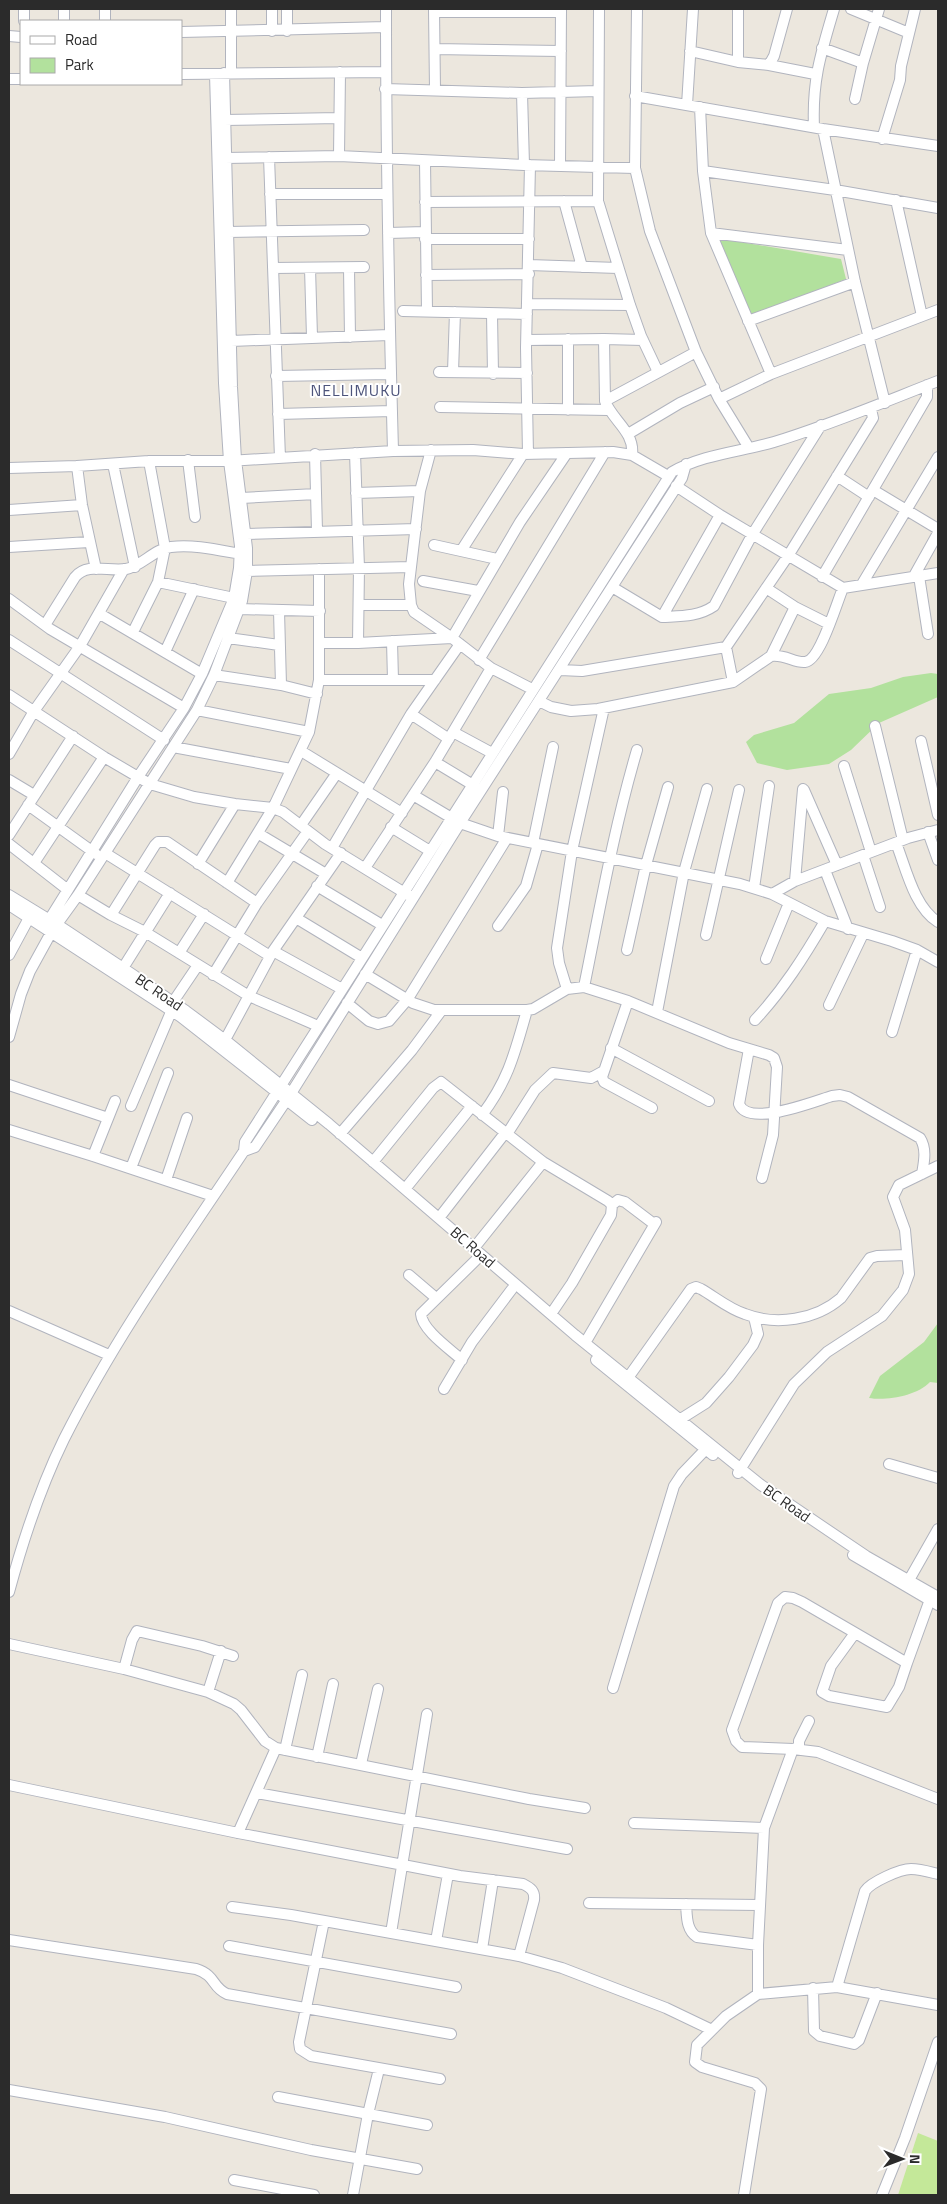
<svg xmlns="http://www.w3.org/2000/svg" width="947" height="2204" viewBox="0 0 947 2204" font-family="'Titillium Web',sans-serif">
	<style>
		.green { fill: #b2e19d }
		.pitch { fill: #c4e899 }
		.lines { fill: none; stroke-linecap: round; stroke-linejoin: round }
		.minor-casing { stroke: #b1b4be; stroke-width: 12 }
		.minor { stroke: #fff; stroke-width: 10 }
		.labels { text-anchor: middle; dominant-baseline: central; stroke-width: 4; stroke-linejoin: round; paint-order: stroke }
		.street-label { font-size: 15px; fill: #2b2b2b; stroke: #fff }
		.neighbourhood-label { font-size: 16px; letter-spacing: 1px; fill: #4d547b; stroke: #fff }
	</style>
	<rect width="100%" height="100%" fill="#ece7de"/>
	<!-- green -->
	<path class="green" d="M717,238L841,259L846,279L750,317Z
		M931,673L938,674V697L879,723L851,750L829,764L787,770L757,763L746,742L754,735L794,723L829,694L871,688L903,677Z
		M938,1323V1383L930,1382C917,1396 886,1401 869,1398L880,1376L924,1342Z"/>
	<!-- pitch -->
	<path class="pitch" d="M918,2133L938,2141V2195H898Z"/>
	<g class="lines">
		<!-- minor casing -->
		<g class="minor-casing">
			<path id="minor" d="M105,9V21
				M231,9V73
				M272,9V31
				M287,9V31
				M386,9C386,156 389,304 393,451
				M434,9L435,90
				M599,9L598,201L630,305L641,336L658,372
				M637,9L635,168L650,231L696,352L719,399L749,448
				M851,9L909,33
				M434,12H523V9
				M523,12H561
				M24,21V9
				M64,21V9
				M181,32L386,27
				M9,36L21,37
				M822,48L863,63
				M435,49L561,51
				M690,51L738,62L769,65L774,56L787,9
				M738,62V9
				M769,65L815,74
				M181,74L386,72
				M9,79H21
				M385,89L522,93L524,165L635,168
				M522,93L598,91
				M635,96L823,129L938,146
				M855,99L863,63L879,9
				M687,105L693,9
				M700,107L703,171L711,233L771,374
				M224,120L339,118
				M814,127C812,80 821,53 834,9
				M823,129L855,282L885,403
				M882,139L900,80L901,66L915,9
				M339,156L340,72
				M269,157L280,458
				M225,158L339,156L524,165
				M425,161L427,311
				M560,166L561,9
				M703,171L835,190L938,208
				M270,194H387
				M896,200L922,316
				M564,201L582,267
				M425,202L598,201
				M228,232L364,230
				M388,233L425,232
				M711,233L848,250
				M425,239H529
				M529,265L618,268
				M273,268L364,267
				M310,268L312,337
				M349,268L350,337
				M426,275L529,274
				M528,304L630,305
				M403,311L527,314
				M492,314L493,374
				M748,321L855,282
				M604,339L643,340
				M527,340L604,339L605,401C612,420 635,432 632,455
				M231,341L389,335
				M439,372L527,373
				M453,372L455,312
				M276,376L390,374
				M719,399L771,374L938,310
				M605,401L696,352
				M440,407L608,410
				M568,410V339
				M278,414L392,411
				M628,434L680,403L714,387
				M431,450L420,491L411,567L409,584L411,605L414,612L452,638L491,668L532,689
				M355,453L359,568L358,643
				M315,454L317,531
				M528,454L526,348L530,165
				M188,460L195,517
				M113,464L135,567
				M77,466L82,505L96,569
				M9,468L77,466L149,461H229L393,451L473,450L523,454L613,452L632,455L668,476
				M837,476L869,497
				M676,486L720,515L843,588L938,573
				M873,490L938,529
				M356,493L420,491
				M241,498L316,494
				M9,510L82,505
				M246,534L416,529
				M434,545L497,559
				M9,547L89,542
				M461,551L523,454
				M247,571L411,567
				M914,576L938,533
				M919,576L928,634
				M822,577L927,397V385
				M423,581L478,591
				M158,582L234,598
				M862,584L938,457
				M612,587L662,617L720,515
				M766,588L795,607L771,656
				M9,599L50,629L184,708
				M359,605H411
				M795,607L829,624
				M239,609L320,611
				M279,611L281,685
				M100,614L202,674
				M662,617C680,616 698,617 714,606L752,535L821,425
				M45,625L75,577C87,562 109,572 126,569C142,566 154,549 171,547C193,544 218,550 240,554
				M133,632L158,582L165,548L149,461
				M228,638L279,645
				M9,640L164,740
				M392,641L393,680
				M320,643H358L452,638L520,522L567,453
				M726,647L733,682
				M165,652L194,589
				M479,660L605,452
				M560,670L582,671L726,647L788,556L873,418L871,409
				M214,675L281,685L317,694
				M319,680H435
				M9,695L104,757L150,784L194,797L235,804L273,808L283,812L325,844L408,895
				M539,701L551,707L571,711L598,709L733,682L771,656C785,654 794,663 805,662C820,661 837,602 843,588
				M197,710L309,732
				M411,714L449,739
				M875,726L903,840
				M453,732L492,753
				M921,741L938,815
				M173,747L291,769
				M301,751L402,813
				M9,754L34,711L80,646L124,569
				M435,762L473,785
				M844,766L871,852
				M9,780L34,795
				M804,790L837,865
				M413,795L460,823L498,836L740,884L772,894L825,921L892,941L917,950L892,1032
				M28,805L96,854
				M301,825L337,773
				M391,827L430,851
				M928,832L938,860
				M259,834L326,874
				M9,835L73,736
				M498,836L503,792
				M533,843L553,747
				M896,843C906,868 914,907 938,922
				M9,844L68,890
				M332,848L411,714L460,644
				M105,853L270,956
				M863,855L880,907
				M34,863L104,757
				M198,864L235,804
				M365,868L435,762L491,668
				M825,870L848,929
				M795,881L803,789
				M227,883L273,808L309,732L319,680V569
				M317,886L382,925
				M754,888L769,786
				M772,894L795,881L908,838L938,830
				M9,895L58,925L123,968L186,1011L225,1040L329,1124L575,1335L761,1485L866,1556L938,1597
				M78,895L111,915L145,932L249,996L318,1026
				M9,905L181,1017L312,1120
				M111,915L155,845L158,842H167L257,903
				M296,918L362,958
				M46,925L138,777L184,708L202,674L234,598L239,568L240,546L229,461L224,383L215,74
				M498,926L526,886L538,844
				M706,935L739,790
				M627,950L646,865L668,787
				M917,950L938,962
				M273,951L342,989
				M179,953L204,914
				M9,955L29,918
				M766,959L789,903
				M123,968L170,893
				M365,974L413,1003L434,1010H527L533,1009L567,989L584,987L628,1001L729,1043L769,1055L774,1058L777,1067L773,1135L762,1178
				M213,975L257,903L308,831
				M584,987C600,908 614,828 637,750
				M567,989L559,963L557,948L572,851L604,708
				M628,1001L602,1077L604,1082L652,1108
				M173,1002L198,965
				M347,1003L369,1021L378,1024L389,1021L407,1000L507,838
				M829,1005L863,934
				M657,1012L684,872L707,789
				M755,1020C783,990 804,957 825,921
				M9,1037L21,994L30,971L52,931L78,895L197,710L214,675L242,601L247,571V548L236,460L232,387L224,73
				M225,1040L273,951L341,853
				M611,1048L709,1101
				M749,1049L739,1104C748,1128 815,1101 832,1096L840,1095L848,1097L920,1138C927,1149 924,1162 922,1174
				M9,1085L108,1118
				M131,1106L171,1012
				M482,1115C509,1079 515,1052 527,1010
				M9,1130L93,1156L213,1196
				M340,1134L412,1050L441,1011
				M244,1151L255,1147L290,1095L460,823L682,478L686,464
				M93,1156L115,1101
				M373,1162L433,1088L441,1082L543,1162L608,1201L612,1205L611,1215L572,1283L551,1314
				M131,1168L168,1073
				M166,1180L187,1118
				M405,1189L472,1106
				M612,1205L618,1200L625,1202L654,1224
				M439,1218L505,1133L507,1134L535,1090L553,1073L591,1078L602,1072
				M474,1248L543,1162
				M409,1275L436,1298
				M9,1311L109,1355
				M585,1343L656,1222
				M462,1360C450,1349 422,1330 421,1314L477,1259
				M596,1360L713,1455
				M625,1382L691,1289L696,1287L701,1289C715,1297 729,1309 745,1314C776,1326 816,1320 841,1298L870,1258L877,1256L907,1255
				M444,1389L472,1342L512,1289
				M679,1420L706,1403L729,1377L753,1345L758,1334L754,1317
				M889,1464L938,1478
				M738,1473L794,1384L827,1352L882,1316L903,1290L909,1274L905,1230L893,1197L899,1185L938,1166
				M853,1555L938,1605
				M909,1580L938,1529
				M9,1592C23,1540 40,1488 64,1439C115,1338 181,1245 244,1151L245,1142L672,472C704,454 739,452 774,442C830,425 884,402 938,381
				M855,1633L831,1666L822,1692L829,1696L887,1707L899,1687L907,1663
				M9,1644L124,1669L208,1692L234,1704L241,1710L265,1741L276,1748L529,1799L585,1808
				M124,1669L132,1640L137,1631L202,1646L233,1656
				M613,1688L674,1486L682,1474L705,1450
				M208,1692L221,1651
				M793,1749L818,1752L938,1799
				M793,1749L799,1747V1741L809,1721
				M285,1750L302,1675
				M317,1757L333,1684
				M361,1764L378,1689
				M9,1785L238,1833L460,1876L523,1884C531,1888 535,1891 534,1900L519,1956
				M257,1793L567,1849
				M634,1823L764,1828
				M238,1833L276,1748
				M589,1903L759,1905
				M686,1904C687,1916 686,1930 697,1937L758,1945
				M232,1907L291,1915L519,1956L562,1968L666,2008L712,2030
				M324,1921L299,2042L300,2049L311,2056L440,2079
				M391,1933L427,1714
				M9,1940L196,1969C217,1976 211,1987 227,1994L451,2034
				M436,1941L448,1874
				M229,1946L456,1987
				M482,1949L493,1880
				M837,1987L865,1891C871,1882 900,1869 911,1869C920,1869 930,1872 938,1874
				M813,1988L814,2031L820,2036L854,2044L859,2040L877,1993
				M758,1994V1945L764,1828L793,1749L742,1747L736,1741L732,1730L778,1603L785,1597L793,1598L802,1602L907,1663L932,1594
				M9,2090L165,2117L311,2150L417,2169
				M278,2097L427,2125
				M234,2180L314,2195
				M353,2195L368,2114L379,2069
				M744,2195L761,2089L755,2083L702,2067L695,2062L697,2045L726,2016L758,1994L837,1987L938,2005
				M882,2195L905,2138L938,2042"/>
		</g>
		<!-- minor -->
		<use href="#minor" class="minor"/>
	</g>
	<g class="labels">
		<!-- street labels -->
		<g class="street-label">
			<text transform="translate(159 992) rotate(34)">BC Road</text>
			<text transform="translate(473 1247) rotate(41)">BC Road</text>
			<text transform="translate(787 1503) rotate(35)">BC Road</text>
		</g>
		<!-- neighbourhood labels -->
		<g class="neighbourhood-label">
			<text x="356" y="390">NELLIMUKU</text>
		</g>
	</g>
	<!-- border -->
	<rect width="947" height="2204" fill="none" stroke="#2b2b2b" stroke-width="20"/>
	<!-- legend -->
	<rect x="20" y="20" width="162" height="65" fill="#ffffff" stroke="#aaaaaa"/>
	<rect x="30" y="36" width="25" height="8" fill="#ffffff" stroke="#aaaaaa"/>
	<text x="65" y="45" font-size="15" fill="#2b2b2b">Road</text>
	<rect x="30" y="58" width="25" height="15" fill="#b2e19d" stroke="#aaaaaa"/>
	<text x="65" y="70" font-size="15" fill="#2b2b2b">Park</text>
	<!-- north arrow -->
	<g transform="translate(902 2159) rotate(91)" stroke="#ffffff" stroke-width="4" paint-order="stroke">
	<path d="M0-4L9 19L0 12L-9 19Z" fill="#2b2b2b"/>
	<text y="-8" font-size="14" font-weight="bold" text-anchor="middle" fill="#2b2b2b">N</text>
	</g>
</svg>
